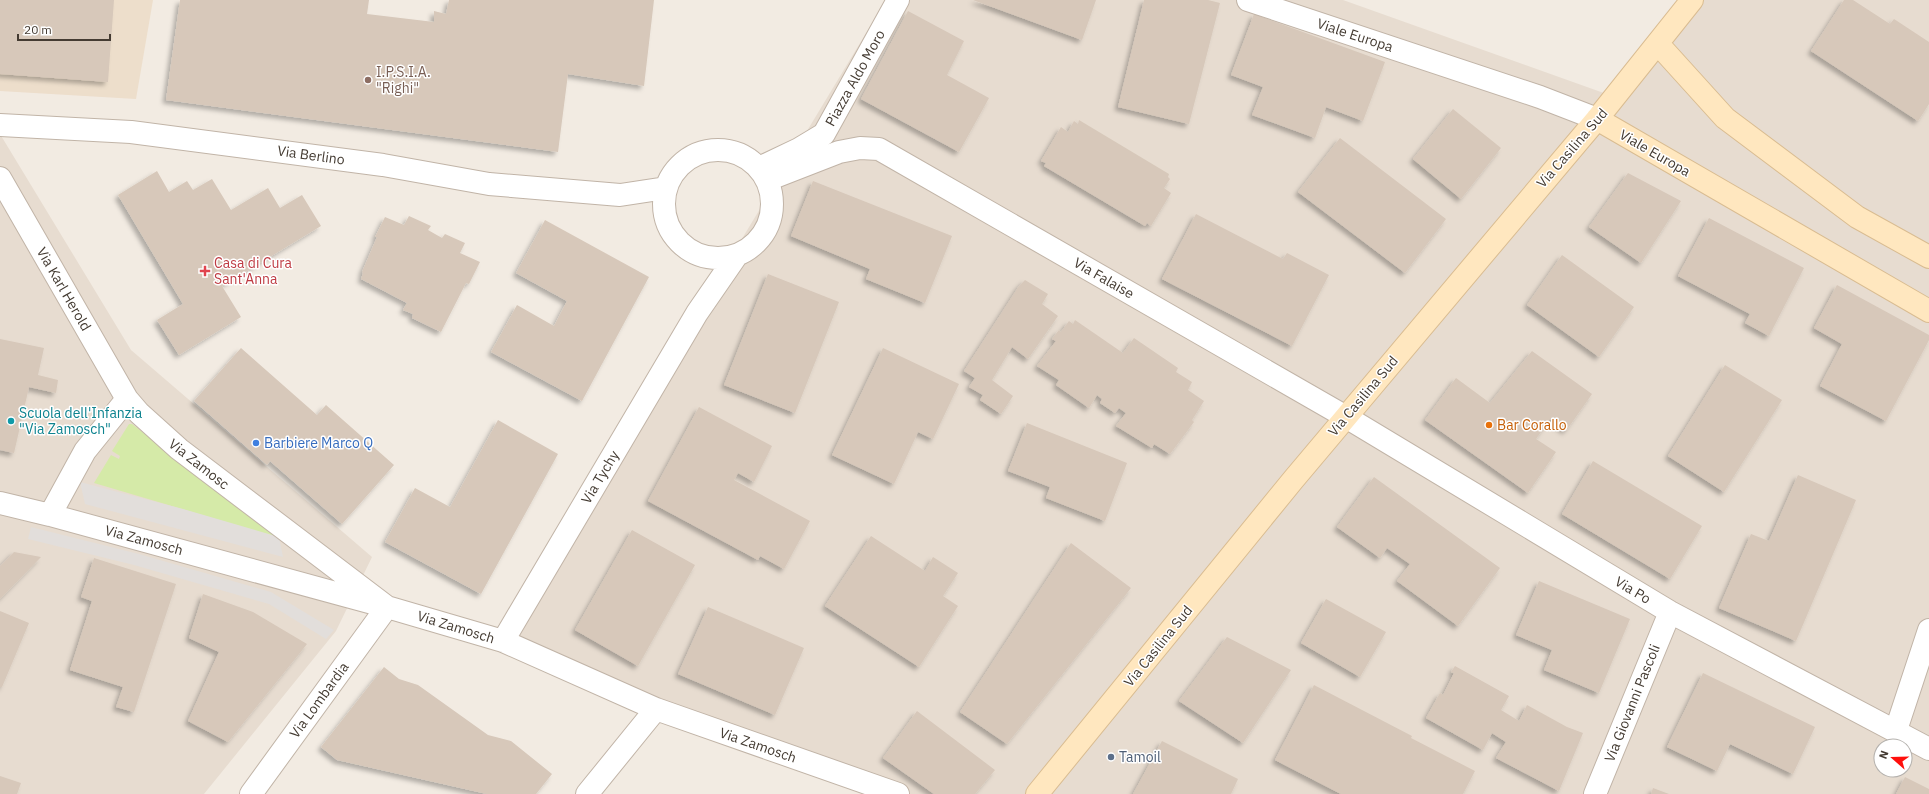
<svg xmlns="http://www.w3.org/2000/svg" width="1929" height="794" viewBox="0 0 1929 794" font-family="'IBM Plex Sans',sans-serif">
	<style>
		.residential { fill: #e7dcd0; fill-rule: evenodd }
		.education { fill: #eddecb }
		.green { fill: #d5eaa8 }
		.parking { fill: #e2dedb }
		.building { fill: #d7c8ba; filter: url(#shadow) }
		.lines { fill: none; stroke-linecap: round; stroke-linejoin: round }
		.street-casing { stroke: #c1b4a7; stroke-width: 24 }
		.secondary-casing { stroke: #d9bc91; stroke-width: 24 }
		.street { stroke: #fff; stroke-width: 22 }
		.secondary { stroke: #ffe7bf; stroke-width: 22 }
		.education-dot { fill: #8d6e63; stroke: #fff; stroke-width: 1.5 }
		.health-dot { fill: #e0444e; stroke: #fff; stroke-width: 1.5 }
		.culture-dot { fill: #0f9aa8; stroke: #fff; stroke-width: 1.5 }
		.food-dot { fill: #e8710a; stroke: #fff; stroke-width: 1.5 }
		.shop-dot { fill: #3f7fe0; stroke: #fff; stroke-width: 1.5 }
		.service-dot { fill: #5c6f8a; stroke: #fff; stroke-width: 1.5 }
		.labels { text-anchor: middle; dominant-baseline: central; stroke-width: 3; stroke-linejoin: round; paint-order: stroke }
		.street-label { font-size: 14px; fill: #443b32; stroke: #fff }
		.education-label { font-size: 14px; fill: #785e54; stroke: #fff; text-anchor: start }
		.health-label { font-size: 14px; fill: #be3a42; stroke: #fff; text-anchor: start }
		.culture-label { font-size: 14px; fill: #0d838f; stroke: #fff; text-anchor: start }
		.food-label { font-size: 14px; fill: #c56008; stroke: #fff; text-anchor: start }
		.shop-label { font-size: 14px; fill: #366cbe; stroke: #fff; text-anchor: start }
		.service-label { font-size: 14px; fill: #4e5e75; stroke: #fff; text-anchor: start }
	</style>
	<defs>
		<filter id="shadow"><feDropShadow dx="-3.5" dy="3.5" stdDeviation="2" flood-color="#0004"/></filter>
	</defs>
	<rect width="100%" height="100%" fill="#f2ebe2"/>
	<!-- residential -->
	<path class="residential" d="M886,0H1343L1615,97L1684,0H1929V794H896L503,641L515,615ZM1881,746H1905V770H1881Z
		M0,134L131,350L372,557L336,631L204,794H0Z"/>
	<!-- education -->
	<path class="education" d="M0,0H153L136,99L0,91Z"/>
	<!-- green -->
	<path class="green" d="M129,424H132L280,538L94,483L111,455L119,459L120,456L112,451Z"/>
	<!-- parking -->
	<path class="parking" d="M80,482L183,509L279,537L283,557L85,504Z
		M31,527L139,554L271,592L334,630L326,639L269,604L134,565L28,539Z"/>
	<!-- building -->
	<path class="building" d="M0,0H114L108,82L0,74Z
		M180,0H369L367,14L434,22V11L446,14L449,0H654L644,86L568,74L558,152L166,100Z
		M973,0H1096L1082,40Z
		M1144,0H1208L1220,3L1189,124L1118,107Z
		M1844,0H1853L1890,24L1894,19L1929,42V104L1918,121L1811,51Z
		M908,11L964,41L947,75L989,98L959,152L861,99Z
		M1254,14L1385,62L1363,121L1326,107L1315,138L1252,115L1263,87L1231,75Z
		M1453,109L1501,148L1461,199L1413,159Z
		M1079,120L1169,174L1168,177L1170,179L1164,188L1171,193L1151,226L1147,223L1145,226L1044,166L1046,163L1041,161L1061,127L1068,132L1074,121L1078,124Z
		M1340,138L1446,219L1405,273L1298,192Z
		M157,171L169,192L187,181L193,190L212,179L231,210L268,188L280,208L302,195L321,226L222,286L241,317L179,355L157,320L183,304L118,195Z
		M1628,173L1681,201L1641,263L1589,227Z
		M813,181L952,236L925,303L866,279L870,269L791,236Z
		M1196,214L1283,259L1287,253L1329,275L1292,346L1162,279Z
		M409,216L431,226L428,230L442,238L445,234L465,243L460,253L480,262L469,284L466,283L441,332L412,318L413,314L403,310L407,303L361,279L363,273L362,272L377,237H375L385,217L404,225Z
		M1709,218L1804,268L1769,336L1745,323L1750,314L1678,276Z
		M545,220L649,277L582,401L491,352L517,305L554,326L567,301L516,273Z
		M1562,255L1634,307L1599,357L1527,305Z
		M768,274L839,302L795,413L724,385Z
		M1025,280L1048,294L1042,304L1058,316L1028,359L1012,347L992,380L1013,396L1001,414L980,400L983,395L969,387L975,378L964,371L1019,286Z
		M1837,285L1929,335V340L1886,421L1820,386L1842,344L1814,328Z
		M1075,320L1123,353L1134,338L1178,368L1176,372L1192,382L1188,390L1204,401L1192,420L1194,422L1170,454L1154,444L1152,448L1116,426L1126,413L1119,408L1115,413L1100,403L1102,399L1097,395L1089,408L1056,385L1059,380L1037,366L1056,341L1052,339L1059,330L1061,332L1069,321L1073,324Z
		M0,339L44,348L38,375L58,380L56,393L29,387L14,453L0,450Z
		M241,348L317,415L326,405L394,465L342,524L270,461L267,465L194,401Z
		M883,348L959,384L933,439L918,432L894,484L832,455Z
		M1532,351L1592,394L1566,431L1550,419L1536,439L1556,452L1528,493L1425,420L1456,378L1490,403Z
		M1725,365L1782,400L1724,492L1668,456Z
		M699,407L772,446L754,482L738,473L734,480L810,521L784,569L760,556L758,560L648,501Z
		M498,420L558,454L481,594L385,542L415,488L450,507Z
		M1027,423L1127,463L1105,521L1046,498L1050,487L1008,471Z
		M1593,461L1702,526L1670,579L1562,514Z
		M1798,475L1856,500L1796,641L1719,608L1751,534L1769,541Z
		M1374,477L1500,568L1458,626L1397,581L1410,564L1387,548L1380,558L1337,527Z
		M632,530L695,565L638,666L575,630Z
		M871,536L925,571L933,557L958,573L943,596L958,606L919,667L825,606Z
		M1071,543L1131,588L1007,744L960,712Z
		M14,552L41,557L0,599V566Z
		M94,558L176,584L134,712L116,707L123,687L70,670L92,601L81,597Z
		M1539,581L1630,619L1599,693L1544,670L1552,650L1516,635Z
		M203,594L253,612L307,644L228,742L188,721L219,652L189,638Z
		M1326,599L1386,632L1360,677L1301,643Z
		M708,607L804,648L775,715L678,674Z
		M0,611L29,623L2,687H0Z
		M1227,637L1291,670L1243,743L1179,701Z
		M1455,666L1509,696L1501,710L1519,721L1527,705L1567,727L1583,733L1559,791L1496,758L1506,742L1492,733L1483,750L1426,718L1440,693L1443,695L1454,673L1451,672Z
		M384,667L399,679L418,685L488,735L511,741L552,774L536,794H487L337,760L321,747Z
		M1703,673L1815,727L1793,774L1730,744L1717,771L1667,747Z
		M1314,685L1412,736L1411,738L1475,771L1463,794H1341L1275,760Z
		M917,711L995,770L975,794H934L883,758Z
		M1162,741L1238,779L1231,794H1133Z
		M0,776L21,783L17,794H0Z
		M1905,777L1929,789V794H1896Z
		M1653,788L1669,794H1651Z"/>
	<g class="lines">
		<!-- street casing -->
		<g class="street-casing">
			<path id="street" d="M1248,0L1540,97L1597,119
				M0,125L131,132L383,165L489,184L620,195L666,188
				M664 204a54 54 0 1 1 108 0a54 54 0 1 1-108 0Z
				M759,168L799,149L824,134L898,0
				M0,178L127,399L139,413L179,449L387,607L251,794
				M767,180L839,152L860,148L879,149L1346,417L1670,612L1929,749
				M0,503L50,515L387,607L503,641L656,709L898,794
				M50,515L85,451L127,399
				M503,641L697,313L737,255
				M1896,730L1929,630
				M587,794L656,709
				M1595,794L1670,612"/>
		</g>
		<!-- secondary casing -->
		<g class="secondary-casing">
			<path id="secondary" d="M1658,44L1725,118L1857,217L1929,257
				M1597,119L1929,311
				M1037,794L1293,480L1597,119L1692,0"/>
		</g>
		<!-- street -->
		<use href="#street" class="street"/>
		<!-- secondary -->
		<use href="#secondary" class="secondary"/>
	</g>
	<!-- markers -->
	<circle class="education-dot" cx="368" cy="80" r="4"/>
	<path class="health-dot" d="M203 265h4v4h4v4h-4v4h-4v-4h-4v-4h4z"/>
	<circle class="culture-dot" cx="11" cy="421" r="4"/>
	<circle class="food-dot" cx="1489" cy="425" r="4"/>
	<circle class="shop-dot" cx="256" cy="443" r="4"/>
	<circle class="service-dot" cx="1111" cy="757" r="4"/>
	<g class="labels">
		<!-- street labels -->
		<g class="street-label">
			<text transform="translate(1355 35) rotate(18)">Viale Europa</text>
			<text transform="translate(855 78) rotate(-61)">Piazza Aldo Moro</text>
			<text transform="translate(1572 148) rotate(-49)">Via Casilina Sud</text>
			<text transform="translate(1655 153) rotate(30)">Viale Europa</text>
			<text transform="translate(311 155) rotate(8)">Via Berlino</text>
			<text transform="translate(1104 278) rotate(30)">Via Falaise</text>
			<text transform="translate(64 289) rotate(60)">Via Karl Herold</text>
			<text transform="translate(1363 396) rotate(-50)">Via Casilina Sud</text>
			<text transform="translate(199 464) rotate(38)">Via Zamosc</text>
			<text transform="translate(600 477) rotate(-59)">Via Tychy</text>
			<text transform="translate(144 540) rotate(15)">Via Zamosch</text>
			<text transform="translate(1633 590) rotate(31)">Via Po</text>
			<text transform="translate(456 627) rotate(17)">Via Zamosch</text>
			<text transform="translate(1158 646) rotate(-51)">Via Casilina Sud</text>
			<text transform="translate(319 700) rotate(-54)">Via Lombardia</text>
			<text transform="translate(1632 703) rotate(-68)">Via Giovanni Pascoli</text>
			<text transform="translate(758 745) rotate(19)">Via Zamosch</text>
		</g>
		<!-- education labels -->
		<g class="education-label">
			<text x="376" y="72">I.P.S.I.A.<tspan x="376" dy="16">"Righi"</tspan></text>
		</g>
		<!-- health labels -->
		<g class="health-label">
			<text x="214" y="263">Casa di Cura<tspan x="214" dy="16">Sant'Anna</tspan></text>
		</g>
		<!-- culture labels -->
		<g class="culture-label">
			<text x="19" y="413">Scuola dell'Infanzia<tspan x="19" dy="16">"Via Zamosch"</tspan></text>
		</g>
		<!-- food labels -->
		<g class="food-label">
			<text x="1497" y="425">Bar Corallo</text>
		</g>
		<!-- shop labels -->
		<g class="shop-label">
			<text x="264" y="443">Barbiere Marco Q</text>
		</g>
		<!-- service labels -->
		<g class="service-label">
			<text x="1119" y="757">Tamoil</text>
		</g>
	</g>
	<!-- north arrow -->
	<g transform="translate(1893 758) rotate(290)"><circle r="19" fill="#ffffff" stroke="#b4b1ad"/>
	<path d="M0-3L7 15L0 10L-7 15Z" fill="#ff0f0c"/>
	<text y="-6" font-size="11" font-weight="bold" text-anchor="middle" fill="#443b32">N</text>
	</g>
	<!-- scale -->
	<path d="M18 34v6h92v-6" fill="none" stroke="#443b32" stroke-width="2"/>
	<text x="24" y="34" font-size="12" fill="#443b32" stroke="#ffffff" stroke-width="3" paint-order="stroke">20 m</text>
</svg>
